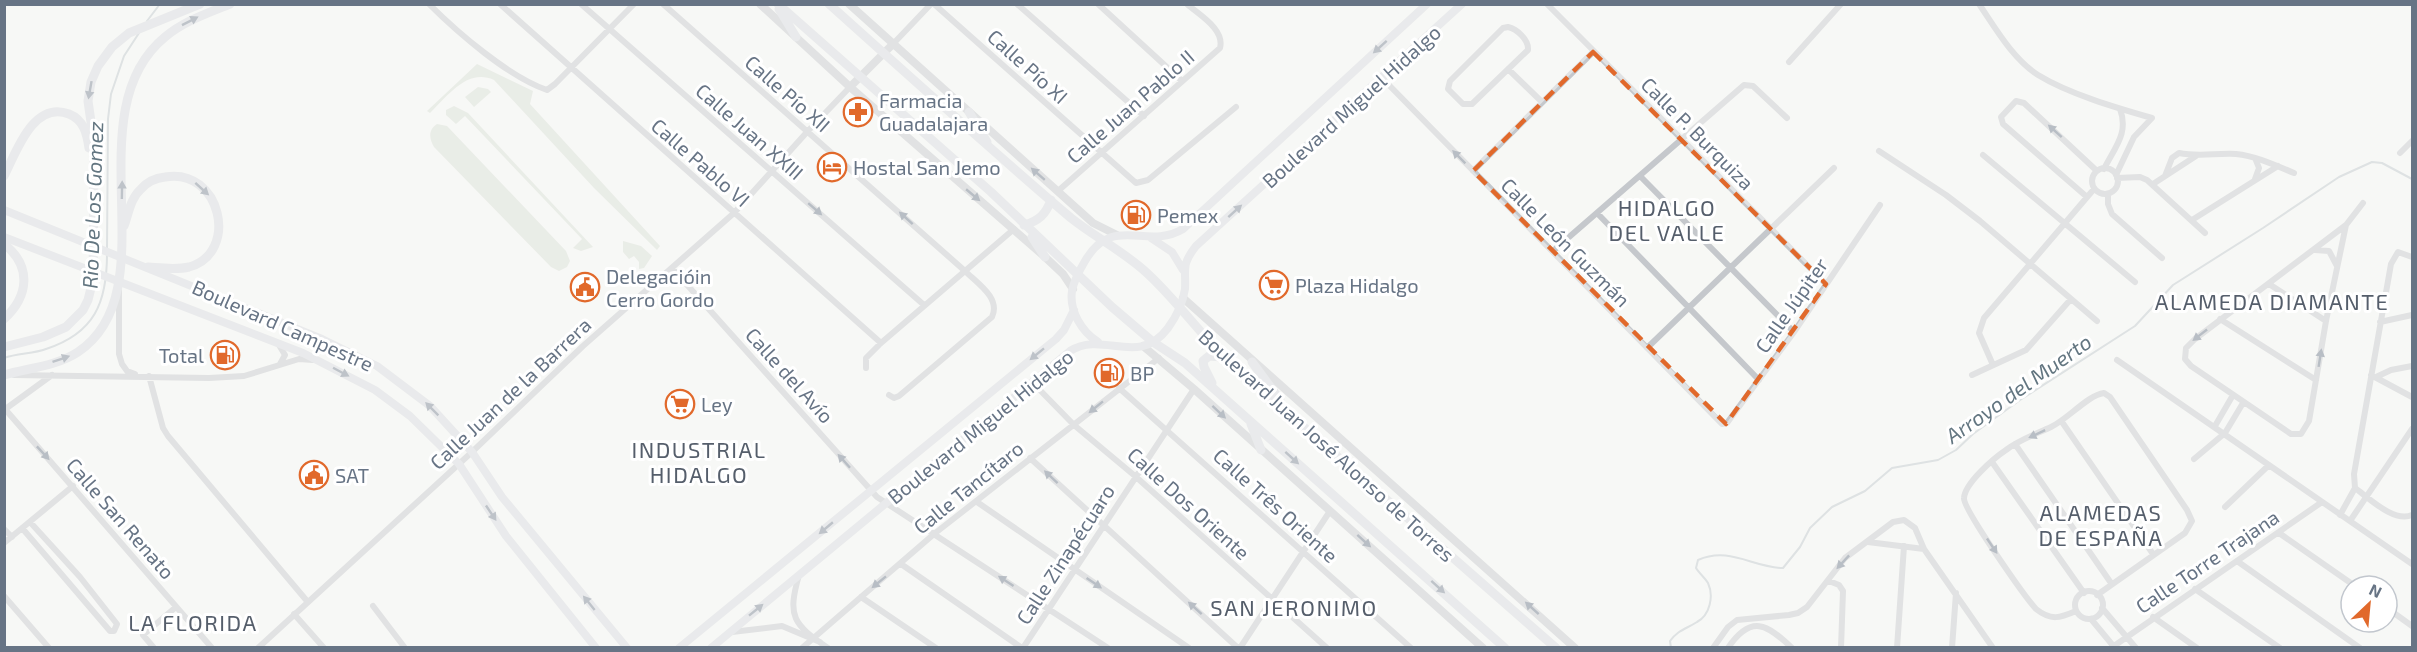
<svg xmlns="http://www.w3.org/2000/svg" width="2417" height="652" viewBox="0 0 2417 652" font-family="'Exo 2',sans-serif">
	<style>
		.green { fill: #d8dfd6 }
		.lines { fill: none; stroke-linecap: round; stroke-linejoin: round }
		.stream { stroke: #bec7cc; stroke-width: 2 }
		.minor { stroke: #c5c8cc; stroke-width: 6 }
		.tertiary { stroke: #c5c8cc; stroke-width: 8 }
		.secondary { stroke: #d7dadf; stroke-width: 8 }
		.primary { stroke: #d7dadf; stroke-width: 9 }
		.oneway { fill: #788392 }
		.oneway2 { fill: #6c7889 }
		.marked { fill: none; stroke: #e1692b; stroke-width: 4.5; stroke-dasharray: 12 8; stroke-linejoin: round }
		.labels { text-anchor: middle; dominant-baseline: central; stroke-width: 6; stroke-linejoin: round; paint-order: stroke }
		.street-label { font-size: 20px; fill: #677485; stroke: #fff }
		.poi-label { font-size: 20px; fill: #677485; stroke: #fff; text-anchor: start }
		.water-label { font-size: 21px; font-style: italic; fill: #637681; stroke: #fff }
		.quarter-label { font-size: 22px; letter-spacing: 1.5px; fill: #555e6b; stroke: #fff }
	</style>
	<rect width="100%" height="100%" fill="#f7f8f5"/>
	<!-- green -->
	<path class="green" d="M477,64L533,91L530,104L660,246L657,250L594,188L494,80C467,68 448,96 430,113L427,111Z
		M478,87L488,89L491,92L474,107L465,97Z
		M454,106L468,113L593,247L581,251L573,248L582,239L465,116L456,124L446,115V110Z
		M437,124L447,126L566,251L570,261L567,267L559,271L551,267L434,147C429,138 428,130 437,124Z
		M623,241L641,246L652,256L644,268L639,269V262L634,256L629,259L623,252Z"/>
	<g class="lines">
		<!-- stream -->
		<path class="stream" d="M147,21L160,4
			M107,249L108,119L111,94L124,56L139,33
			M4,358C18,353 33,354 46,349C95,333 107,302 107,254
			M1671,648L1670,641C1678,630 1686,629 1697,622C1710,615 1714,596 1708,583C1705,578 1699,573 1696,568L1698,560C1730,546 1753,568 1783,568L1800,547L1810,528L1832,507L1865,491L1892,468L1938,460L1956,450L1973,434L2020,400L2135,326L2173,285L2263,228L2339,177L2372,162L2382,163L2412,179"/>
		<!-- minor -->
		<path class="minor" d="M429,4C458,33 509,77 547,90L555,84L634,4
			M500,4L881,343
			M581,4L924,305
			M663,4L965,271C977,283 1001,298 992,317L899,396L894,398L889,395
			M934,4L1136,183L1148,180L1236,107
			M1017,4L1144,116
			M1098,4L1182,81
			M1547,4L1826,284
			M1979,4C1996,29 2013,59 2038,75C2069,94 2117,108 2152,118L2134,137L2116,175
			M1508,27C1517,29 1529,40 1528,50L1472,104H1463L1448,89L1450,81L1503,28Z
			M893,44L931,4
			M1789,62L1841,4
			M1508,69L1542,102
			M1382,78L1722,424L1727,423L1794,332L1880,205
			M1879,151L1946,195L1980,221L2097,321
			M2400,153L2412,141
			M1983,155L2135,282
			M2092 181a13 13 0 1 1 26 0a13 13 0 1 1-26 0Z
			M2104,169C2115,147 2129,133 2120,109
			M1473,171L1593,52
			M1640,176L1794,332
			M2165,176L2172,158L2179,153C2198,157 2216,153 2236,154C2256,156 2275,165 2294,173
			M2117,178L2140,177L2147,180L2205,233
			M2255,179L2259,168L2255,158
			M2153,184L2196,156
			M1058,191L1220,48C1225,29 1199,15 1187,4
			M2108,194V204L2112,214L2162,258
			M2087,197L2003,124L2001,117L2016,101L2024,103L2097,171
			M1597,213L1759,380
			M2192,220L2278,166
			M2346,225L2326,321L2309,421L2301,434H2291L2191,366L2185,359L2186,348L2195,339L2346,225L2363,203
			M2315,250L2329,251L2337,266
			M1553,251L1744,85L1753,86L1787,118
			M672,268L877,497L1108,648
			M2269,284L2326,321
			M119,291V354L122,364L127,371L135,374
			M2220,319L2316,380
			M2380,322L2412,315
			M279,345L285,355L280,364
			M1647,348L1834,168
			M2117,360L2412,564
			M1993,365L1979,333L1984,318L2094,189
			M866,368V358L881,343L1014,229
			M14,375L209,378L244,376L299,359L313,360
			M1972,375L2026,350L2071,299
			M2371,375L2412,397
			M149,376L163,428L168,436L307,601
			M2376,377L2391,370L2412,366
			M1032,382L1074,425L1135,476L1327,648
			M1119,388L1411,648
			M5,409L212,648
			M4,410L52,375
			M2062,422L2153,554
			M2215,426L2233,395
			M2015,444L2111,583
			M1030,458L1238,648
			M2194,459L2225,433L2243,403
			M1992,462L2084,593
			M2355,488C2369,498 2394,523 2412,515
			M977,502L1189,648
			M2225,507L2269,465
			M2340,515L2355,488L2354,474L2391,264L2398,252L2412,257
			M2350,521L2412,429
			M22,528L110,631H114L117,624L80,577L30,522
			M4,529L12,537
			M2279,533L2355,586
			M1868,542L1924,549
			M4,543L73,486
			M2237,561L2360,648
			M901,564L1022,648
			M799,575C787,617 793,624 828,648
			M1829,581L1839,585L1843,591L1841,648
			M2195,589L2280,648
			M2075 605a14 14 0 1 1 28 0a14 14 0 1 1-28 0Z
			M4,596L49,648
			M861,597L936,648
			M373,606L405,648
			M2102,608L2136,648
			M2387,608L2412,626
			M2076,611C2060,618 2051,621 2036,609C2025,597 1963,509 1964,498C1965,483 1994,458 2006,450C2019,440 2036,434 2051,427C2068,419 2088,395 2104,393L2110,397L2187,510L2192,521L2185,533L2097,595
			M294,614L324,648
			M2153,617L2197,648
			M2091,619L2115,648
			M732,632L782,626L820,642
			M154,648L143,635L176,607
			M258,648L472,452L583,346L734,213L807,132L850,87
			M802,648L934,534L1159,358
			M1023,648L1194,389
			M1240,648L1330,511
			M1713,648L1728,627L1737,620L1789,615L1798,613L1807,607L1845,558L1893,522L1904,520L1915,528L1924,549L1993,648
			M1728,648C1751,614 1767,624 1792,648
			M1897,648L1904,546
			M1952,648L1956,593
			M2111,648L2322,502"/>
		<!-- tertiary -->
		<path class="tertiary" d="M760,4L850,87L1045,257L1063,274L1073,289
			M849,4L1093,223L1117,235
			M850,87L893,44
			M1183,298L1575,648
			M1143,346L1194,389L1483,648"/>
		<!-- secondary -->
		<path class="secondary" d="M4,210L322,339L377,366L430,406L472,452L502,497L627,648
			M4,237L303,353L375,390L410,416L459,464L506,536L596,648
			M1151,238L1172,252L1183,270
			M1098,342C1082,332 1069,311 1072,291C1074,280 1079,271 1085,261C1113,213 1146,251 1183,229L1427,4
			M679,648L1056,339L1064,330L1074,310
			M711,648L1070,351C1104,330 1138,368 1168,328C1176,317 1183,302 1185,289C1186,269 1181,265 1196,246L1462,4"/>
		<!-- primary -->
		<path class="primary" d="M778,4L991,192L1112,307L1153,342L1185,363L1505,648
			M829,4C909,76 989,148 1071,218C1096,238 1125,252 1148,274C1176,300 1198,331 1225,358L1556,648
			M779,9L796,37
			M969,112L987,142
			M4,176C16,153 33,100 69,114C84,120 87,134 89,148
			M1024,225C1039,221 1046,214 1051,200
			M124,226C129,213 130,199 141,189C147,182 156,178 165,177C221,167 240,253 189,267C176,270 162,268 148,267
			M1032,237L1045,257
			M4,244C32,266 29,296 4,319
			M4,347L43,337L66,327L83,310L88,300L93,280L94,171V143L88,101L91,82L98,66L112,47L129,33L200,4
			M1252,362L1280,400
			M4,375C28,368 57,366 78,352C171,290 72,113 165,37C184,21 208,13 230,4
			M1212,383L1204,367L1203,361L1209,356L1222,357
			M1251,424L1261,450"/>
	</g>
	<!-- one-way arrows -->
	<defs><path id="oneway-solid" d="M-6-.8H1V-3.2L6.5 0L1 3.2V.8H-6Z" transform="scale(1.5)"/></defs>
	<g class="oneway">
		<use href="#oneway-solid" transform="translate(190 21) rotate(-27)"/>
		<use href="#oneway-solid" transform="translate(1380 47) rotate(138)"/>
		<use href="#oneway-solid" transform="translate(90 90) rotate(100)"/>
		<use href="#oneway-solid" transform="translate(202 189) rotate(42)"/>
		<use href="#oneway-solid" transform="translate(122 190) rotate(-89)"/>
		<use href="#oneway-solid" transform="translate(1235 211) rotate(-42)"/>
		<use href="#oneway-solid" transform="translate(1037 354) rotate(141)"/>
		<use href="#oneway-solid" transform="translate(61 359) rotate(-19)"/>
		<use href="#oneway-solid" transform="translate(341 372) rotate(28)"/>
		<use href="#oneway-solid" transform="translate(432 409) rotate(-135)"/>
		<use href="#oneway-solid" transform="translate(1292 458) rotate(42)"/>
		<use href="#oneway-solid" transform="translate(491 513) rotate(56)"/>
		<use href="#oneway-solid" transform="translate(826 528) rotate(140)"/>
		<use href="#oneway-solid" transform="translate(1438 587) rotate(42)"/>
		<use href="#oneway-solid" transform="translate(589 603) rotate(-129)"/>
		<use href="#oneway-solid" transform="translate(756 610) rotate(-39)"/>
	</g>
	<g class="oneway2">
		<use href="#oneway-solid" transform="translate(2055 131) rotate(-138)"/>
		<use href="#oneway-solid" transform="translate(1459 157) rotate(-135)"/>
		<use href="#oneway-solid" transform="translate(1038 174) rotate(-139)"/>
		<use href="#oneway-solid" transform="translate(973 195) rotate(40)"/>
		<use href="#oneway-solid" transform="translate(815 209) rotate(41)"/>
		<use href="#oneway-solid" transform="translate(906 218) rotate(-138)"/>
		<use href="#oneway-solid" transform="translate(2200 335) rotate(142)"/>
		<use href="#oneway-solid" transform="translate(2320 358) rotate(-81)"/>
		<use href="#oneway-solid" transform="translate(1096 407) rotate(141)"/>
		<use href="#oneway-solid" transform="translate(1219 412) rotate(43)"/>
		<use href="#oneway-solid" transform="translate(2037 434) rotate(155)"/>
		<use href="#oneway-solid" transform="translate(43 453) rotate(47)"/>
		<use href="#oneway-solid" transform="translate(844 461) rotate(-132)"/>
		<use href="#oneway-solid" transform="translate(1051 477) rotate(-137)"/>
		<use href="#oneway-solid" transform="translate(1364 541) rotate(42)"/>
		<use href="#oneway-solid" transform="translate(1992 546) rotate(56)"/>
		<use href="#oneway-solid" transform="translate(1843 562) rotate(133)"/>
		<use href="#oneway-solid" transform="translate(1006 581) rotate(-147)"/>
		<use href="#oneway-solid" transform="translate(879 582) rotate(141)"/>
		<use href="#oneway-solid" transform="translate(1094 583) rotate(34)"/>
		<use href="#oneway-solid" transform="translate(1195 608) rotate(-138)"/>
		<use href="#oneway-solid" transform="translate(1532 608) rotate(-138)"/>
	</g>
	<!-- marked area -->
	<path d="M0 0H2417V652H0ZM1593,52L1826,284L1726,424L1473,171Z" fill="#f7f8f5" fill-opacity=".55" fill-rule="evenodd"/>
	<path class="marked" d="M1593,52L1826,284L1726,424L1473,171Z"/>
	<!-- icons -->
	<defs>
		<g id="pharmacy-ring" transform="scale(1.5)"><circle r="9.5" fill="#fff" stroke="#e1692b" stroke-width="1.5"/><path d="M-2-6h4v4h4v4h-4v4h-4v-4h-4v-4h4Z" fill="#e1692b"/></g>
		<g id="hotel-ring" transform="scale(1.5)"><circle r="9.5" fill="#fff" stroke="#e1692b" stroke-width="1.5"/><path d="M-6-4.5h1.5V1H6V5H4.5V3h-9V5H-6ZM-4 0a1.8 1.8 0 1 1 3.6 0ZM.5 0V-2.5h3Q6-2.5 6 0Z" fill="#e1692b"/></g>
		<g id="fuel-ring" transform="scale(1.5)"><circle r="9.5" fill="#fff" stroke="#e1692b" stroke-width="1.5"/><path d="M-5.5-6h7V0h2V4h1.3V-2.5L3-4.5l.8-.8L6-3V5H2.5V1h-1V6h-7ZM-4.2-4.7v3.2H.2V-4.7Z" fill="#e1692b"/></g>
		<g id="supermarket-ring" transform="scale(1.5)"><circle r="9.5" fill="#fff" stroke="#e1692b" stroke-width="1.5"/><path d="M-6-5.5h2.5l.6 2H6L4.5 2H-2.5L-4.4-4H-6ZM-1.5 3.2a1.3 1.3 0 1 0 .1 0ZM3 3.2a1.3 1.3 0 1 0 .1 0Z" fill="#e1692b"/></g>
		<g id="civic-ring" transform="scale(1.5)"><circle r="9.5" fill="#fff" stroke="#e1692b" stroke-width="1.5"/><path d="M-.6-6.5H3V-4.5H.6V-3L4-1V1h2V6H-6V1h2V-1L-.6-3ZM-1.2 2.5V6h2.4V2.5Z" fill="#e1692b"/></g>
	</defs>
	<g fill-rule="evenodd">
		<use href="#pharmacy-ring" x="858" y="112"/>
		<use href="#hotel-ring" x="832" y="167"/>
		<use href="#fuel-ring" x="1136" y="215"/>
		<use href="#supermarket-ring" x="1274" y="285"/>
		<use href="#civic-ring" x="585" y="287"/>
		<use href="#fuel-ring" x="225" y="355"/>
		<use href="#fuel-ring" x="1109" y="373"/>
		<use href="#supermarket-ring" x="680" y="404"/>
		<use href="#civic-ring" x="314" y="475"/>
	</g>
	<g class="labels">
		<!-- street labels -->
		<g class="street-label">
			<text transform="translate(1028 66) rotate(42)">Calle Pío XI</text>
			<text transform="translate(788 93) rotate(41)">Calle Pío XII</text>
			<text transform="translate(1130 106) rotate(-41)">Calle Juan Pablo II</text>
			<text transform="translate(1351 106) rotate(-42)">Boulevard Miguel Hidalgo</text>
			<text transform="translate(750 131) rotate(41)">Calle Juan XXIII</text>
			<text transform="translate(1698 133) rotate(45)">Calle P. Burquiza</text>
			<text transform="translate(701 162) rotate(41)">Calle Pablo VI</text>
			<text transform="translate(1566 242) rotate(45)">Calle León Guzmán</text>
			<text transform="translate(1791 305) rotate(-55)">Calle Júpiter</text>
			<text transform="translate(283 325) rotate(24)">Boulevard Campestre</text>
			<text transform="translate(790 375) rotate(48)">Calle del Avío</text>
			<text transform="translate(510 393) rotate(-43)">Calle Juan de la Barrera</text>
			<text transform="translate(980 426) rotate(-39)">Boulevard Miguel Hidalgo</text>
			<text transform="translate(1327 445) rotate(42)">Boulevard Juan José Alonso de Torres</text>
			<text transform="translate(968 487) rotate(-39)">Calle Tancítaro</text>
			<text transform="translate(1189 503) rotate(42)">Calle Dos Oriente</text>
			<text transform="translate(1276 505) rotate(42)">Calle Três Oriente</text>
			<text transform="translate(121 518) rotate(49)">Calle San Renato</text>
			<text transform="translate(1065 554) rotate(-57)">Calle Zinapécuaro</text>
			<text transform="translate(2207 561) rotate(-34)">Calle Torre Trajana</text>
		</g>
		<!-- poi labels -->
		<g class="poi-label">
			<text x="879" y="100">Farmacia<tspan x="879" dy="23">Guadalajara</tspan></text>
			<text x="853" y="167">Hostal San Jemo</text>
			<text x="1157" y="215">Pemex</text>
			<text x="606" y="276">Delegacióin<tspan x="606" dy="23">Cerro Gordo</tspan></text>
			<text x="1295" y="285">Plaza Hidalgo</text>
			<text x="204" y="355" text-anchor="end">Total</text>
			<text x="1130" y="373">BP</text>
			<text x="701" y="404">Ley</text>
			<text x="335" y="475">SAT</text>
		</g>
		<!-- water labels -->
		<g class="water-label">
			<text transform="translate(92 205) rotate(-88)">Rio De Los Gomez</text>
			<text transform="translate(2018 388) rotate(-35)">Arroyo del Muerto</text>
		</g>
		<!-- quarter labels -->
		<g class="quarter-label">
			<text x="1667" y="207">HIDALGO<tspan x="1667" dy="25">DEL VALLE</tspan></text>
			<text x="2272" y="301">ALAMEDA DIAMANTE</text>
			<text x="699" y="449">INDUSTRIAL<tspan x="699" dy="25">HIDALGO</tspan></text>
			<text x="2101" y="512">ALAMEDAS<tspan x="2101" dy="25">DE ESPAÑA</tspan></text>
			<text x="1294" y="607">SAN JERONIMO</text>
			<text x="193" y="622">LA FLORIDA</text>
		</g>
	</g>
	<!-- border -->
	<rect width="2417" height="652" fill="none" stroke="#677485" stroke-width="12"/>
	<!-- north arrow -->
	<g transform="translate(2369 604) rotate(26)"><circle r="28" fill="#ffffff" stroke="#c2c7ce" stroke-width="1.5"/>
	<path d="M0-4.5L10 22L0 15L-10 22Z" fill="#e1692b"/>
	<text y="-9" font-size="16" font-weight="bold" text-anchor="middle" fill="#677485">N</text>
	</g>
</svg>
